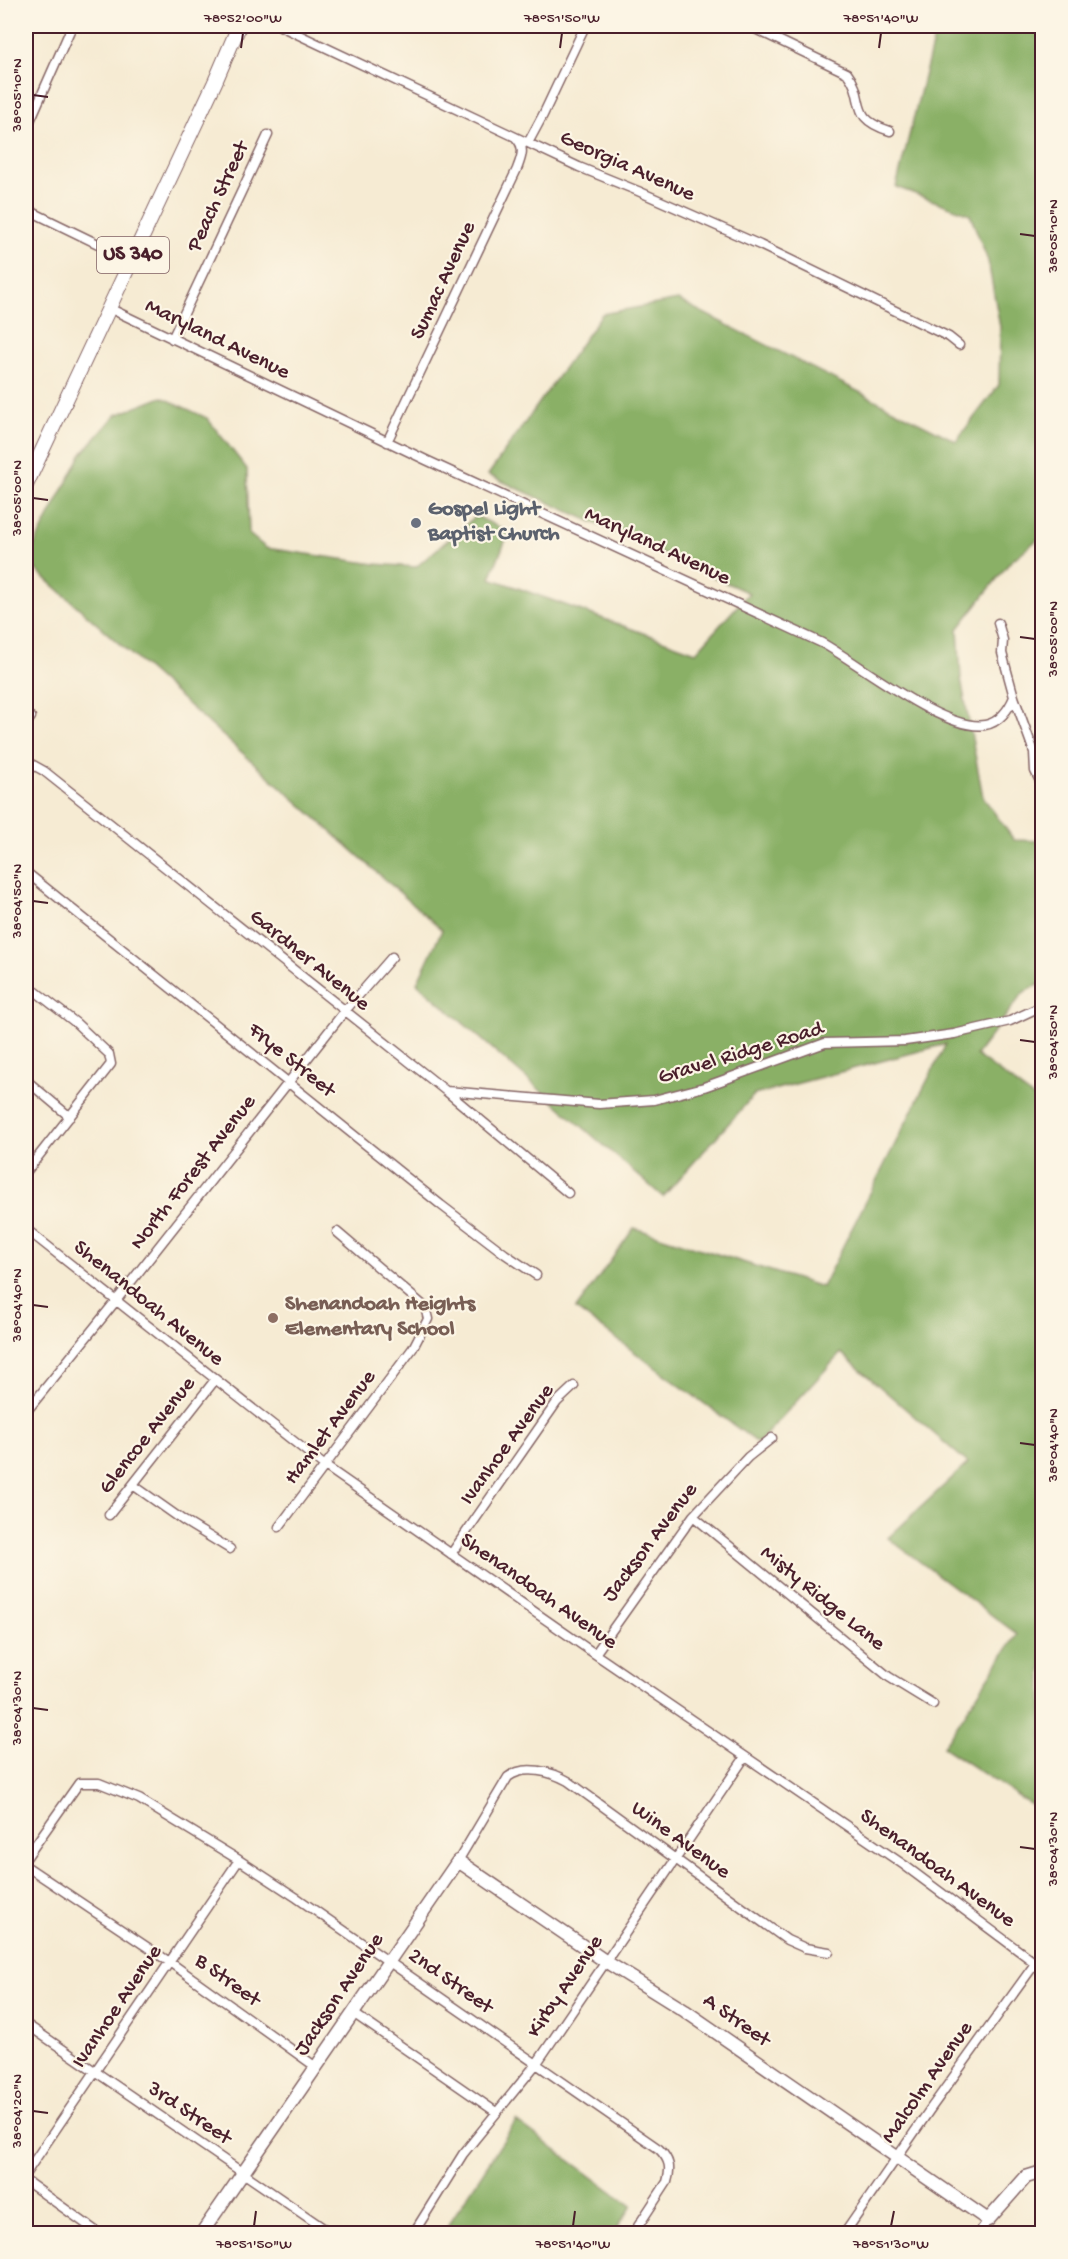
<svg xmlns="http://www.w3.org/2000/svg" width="1068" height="2259" viewBox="0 0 1068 2259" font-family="'Gochi Hand',sans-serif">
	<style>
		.forest { fill: #8ab066; stroke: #6a6848; stroke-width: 1.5 }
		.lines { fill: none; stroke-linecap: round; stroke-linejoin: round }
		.street-casing { stroke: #866666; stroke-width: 11 }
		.secondary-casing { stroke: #866666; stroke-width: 15 }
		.primary-casing { stroke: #866666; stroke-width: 16 }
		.street { stroke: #fff; stroke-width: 8 }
		.secondary { stroke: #fff; stroke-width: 12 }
		.primary { stroke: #fff; stroke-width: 14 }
		.ticks { fill: none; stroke: #4a1f2b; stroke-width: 2 }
		.worship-dot { fill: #6b7280; stroke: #fcf5e5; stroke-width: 2 }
		.education-dot { fill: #8d6e63; stroke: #fcf5e5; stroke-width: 2 }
		.labels { text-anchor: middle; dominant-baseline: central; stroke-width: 4.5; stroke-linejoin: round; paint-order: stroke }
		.shield { fill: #fcf5e5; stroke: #7f5f63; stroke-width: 1.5 }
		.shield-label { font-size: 21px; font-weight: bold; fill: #4a1f2b }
		.street-label { font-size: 22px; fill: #4a1f2b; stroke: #fcf5e5 }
		.worship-label { font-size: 22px; font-weight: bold; fill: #5b616d; stroke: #fcf5e5; text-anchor: start }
		.education-label { font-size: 22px; font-weight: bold; fill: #785e54; stroke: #fcf5e5; text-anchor: start }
		.neatline { fill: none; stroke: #4a1f2b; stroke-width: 2 }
		.ticks-label { font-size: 15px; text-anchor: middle; fill: #4a1f2b }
	</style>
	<rect width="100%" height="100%" fill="#fcf5e5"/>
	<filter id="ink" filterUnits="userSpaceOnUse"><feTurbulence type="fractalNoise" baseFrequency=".0167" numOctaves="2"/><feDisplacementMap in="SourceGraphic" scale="12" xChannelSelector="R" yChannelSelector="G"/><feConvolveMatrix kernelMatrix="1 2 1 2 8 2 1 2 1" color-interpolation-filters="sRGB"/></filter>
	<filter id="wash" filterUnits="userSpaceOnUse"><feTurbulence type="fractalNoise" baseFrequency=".008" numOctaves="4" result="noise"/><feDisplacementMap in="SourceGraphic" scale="24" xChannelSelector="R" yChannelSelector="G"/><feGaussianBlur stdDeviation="1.35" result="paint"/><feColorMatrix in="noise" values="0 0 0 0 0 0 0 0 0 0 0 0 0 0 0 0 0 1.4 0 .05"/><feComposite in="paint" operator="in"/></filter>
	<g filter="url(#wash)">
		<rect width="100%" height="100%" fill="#f6ebd3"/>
		<!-- forest -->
		<path class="forest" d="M937,26H1042V536L1010,562L958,629L961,679L983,797L1014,840L1042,841V983L1024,992L976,1055L1042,1104V1812L943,1747L1017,1634L888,1538L968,1463L841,1353L758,1443L576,1309L634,1228L822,1287L946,1044L754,1095L663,1197L417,983L442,930L26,561L81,455L116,415L162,397L207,418L247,469L249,534L266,548L375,564L416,567L476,516L509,532L490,578L696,652L749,593L488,475L602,314L678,300L956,441L999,385L1000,327L988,261L970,214L896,187Z
			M516,2121L632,2206L614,2233H443Z"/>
	</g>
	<g filter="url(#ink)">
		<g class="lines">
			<!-- street casing -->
			<g class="street-casing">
				<path id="street" d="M280,26L579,167L638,191L760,245L949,337L959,345
					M749,26L847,73C868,100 846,117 890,131
					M26,130L72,26
					M528,143L543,115L585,26
					M26,209L131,260
					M109,308L426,460L822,643C859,663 944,732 985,725C999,723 1009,709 1014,697
					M172,339L268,135
					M387,442L517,169C521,158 526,148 516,138
					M998,623L1003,640L1002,653L1014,697L1034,752L1035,771L1042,785
					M26,724L31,717
					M26,761L44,771L446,1091L568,1193
					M26,872L441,1205L505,1254L536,1275
					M26,984L76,1023L109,1054L111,1064L26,1172
					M26,1080L70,1117
					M447,1091L599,1104L654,1100L704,1087L825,1043L905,1041L954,1034L1010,1021L1042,1006
					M26,1229L325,1466L595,1654L904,1865L1042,1968
					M26,1412L115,1302L344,1012L392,957
					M133,1485L184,1521L230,1549
					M109,1515L215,1380
					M693,1516L889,1677L933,1704
					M279,1527L413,1348L428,1319L425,1307L337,1232
					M451,1554L557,1402L574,1386
					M595,1654L693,1516L748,1457L772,1438
					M26,1858L79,1783H99L139,1799L239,1860L297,1898L659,2149C670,2160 671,2168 667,2182L633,2234
					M458,1861L508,1777C524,1764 552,1772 568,1781L787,1940L805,1948L829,1952
					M26,1866L171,1963L316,2067
					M353,2013L496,2112
					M26,2024L332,2234
					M26,2173L239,1860
					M26,2181L100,2234
					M413,2234L463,2154L537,2063L745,1757
					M844,2234L931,2108L1042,1954
					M978,2234L988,2220"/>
			</g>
			<!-- secondary casing -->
			<g class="secondary-casing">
				<path id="secondary" d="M201,2234L458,1861L605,1961L685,2011L988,2220L1026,2177L1042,2172"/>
			</g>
			<!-- primary casing -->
			<g class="primary-casing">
				<path id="primary" d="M26,485L215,82L239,26"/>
			</g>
			<!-- street -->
			<use href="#street" class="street"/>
			<!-- secondary -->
			<use href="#secondary" class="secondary"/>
			<!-- primary -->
			<use href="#primary" class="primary"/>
		</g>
	</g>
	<!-- ticks -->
	<path class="ticks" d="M241,48L243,33M560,48L562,33M879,48L881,33M33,95L48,97M1020,234L1035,236M33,498L48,500M1020,637L1035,639M33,901L48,903M1020,1040L1035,1042M33,1305L48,1307M1020,1443L1035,1445M33,1708L48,1710M1020,1847L1035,1849M33,2111L48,2113M254,2226L256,2211M573,2226L575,2211M891,2226L894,2211"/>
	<!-- markers -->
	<circle class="worship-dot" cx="416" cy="523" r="6"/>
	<circle class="education-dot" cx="273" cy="1318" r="6"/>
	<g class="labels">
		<!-- shield labels -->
		<rect class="shield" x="97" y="237" width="72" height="36" rx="4.5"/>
		<g class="shield-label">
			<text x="133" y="255">US 340</text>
		</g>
		<!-- street labels -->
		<g class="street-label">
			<text transform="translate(627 167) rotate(24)">Georgia Avenue</text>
			<text transform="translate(219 197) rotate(-65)">Peach Street</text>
			<text transform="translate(444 281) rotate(-65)">Sumac Avenue</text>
			<text transform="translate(217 340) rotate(26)">Maryland Avenue</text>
			<text transform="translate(657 547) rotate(25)">Maryland Avenue</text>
			<text transform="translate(309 961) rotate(39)">Gardner Avenue</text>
			<text transform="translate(741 1054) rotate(-17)">Gravel Ridge Road</text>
			<text transform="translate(291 1061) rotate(39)">Frye Street</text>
			<text transform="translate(194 1173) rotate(-52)">North Forest Avenue</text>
			<text transform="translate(148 1304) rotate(39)">Shenandoah Avenue</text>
			<text transform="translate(331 1428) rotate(-53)">Hamlet Avenue</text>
			<text transform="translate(148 1436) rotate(-52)">Glencoe Avenue</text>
			<text transform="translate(508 1445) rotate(-54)">Ivanhoe Avenue</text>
			<text transform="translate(651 1543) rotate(-53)">Jackson Avenue</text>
			<text transform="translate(538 1592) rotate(35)">Shenandoah Avenue</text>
			<text transform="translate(822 1599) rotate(39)">Misty Ridge Lane</text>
			<text transform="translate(680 1841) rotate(36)">Wine Avenue</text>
			<text transform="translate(937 1869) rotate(36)">Shenandoah Avenue</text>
			<text transform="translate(227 1981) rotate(36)">B Street</text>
			<text transform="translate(450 1982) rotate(35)">2nd Street</text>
			<text transform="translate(566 1987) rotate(-56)">Kirby Avenue</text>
			<text transform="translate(340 1995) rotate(-56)">Jackson Avenue</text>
			<text transform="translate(118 2007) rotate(-56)">Ivanhoe Avenue</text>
			<text transform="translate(736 2021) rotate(35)">A Street</text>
			<text transform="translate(928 2083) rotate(-55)">Malcolm Avenue</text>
			<text transform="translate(189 2114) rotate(34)">3rd Street</text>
		</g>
		<!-- worship labels -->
		<g class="worship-label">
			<text x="428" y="510">Gospel Light<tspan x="428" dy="25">Baptist Church</tspan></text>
		</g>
		<!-- education labels -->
		<g class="education-label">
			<text x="285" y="1305">Shenandoah Heights<tspan x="285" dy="25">Elementary School</tspan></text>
		</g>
	</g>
	<!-- margin -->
	<rect width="1068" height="2259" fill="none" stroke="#fcf5e5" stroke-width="66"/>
	<rect x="33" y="33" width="1002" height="2193" class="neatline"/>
	<g class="ticks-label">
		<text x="243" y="22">78°52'00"W</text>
		<text x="562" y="22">78°51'50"W</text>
		<text x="881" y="22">78°51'40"W</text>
		<text transform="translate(16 95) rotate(-90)" y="5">38°05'10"N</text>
		<text transform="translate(1052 236) rotate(-90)" y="5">38°05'10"N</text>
		<text transform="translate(16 498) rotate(-90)" y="5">38°05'00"N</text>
		<text transform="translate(1052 639) rotate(-90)" y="5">38°05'00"N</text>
		<text transform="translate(16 901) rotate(-90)" y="5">38°04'50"N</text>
		<text transform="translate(1052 1042) rotate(-90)" y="5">38°04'50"N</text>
		<text transform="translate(16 1305) rotate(-90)" y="5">38°04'40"N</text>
		<text transform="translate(1052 1445) rotate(-90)" y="5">38°04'40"N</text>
		<text transform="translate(16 1708) rotate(-90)" y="5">38°04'30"N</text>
		<text transform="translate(1052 1849) rotate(-90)" y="5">38°04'30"N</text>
		<text transform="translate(16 2111) rotate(-90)" y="5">38°04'20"N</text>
		<text x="254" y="2248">78°51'50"W</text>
		<text x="573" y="2248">78°51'40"W</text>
		<text x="891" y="2248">78°51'30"W</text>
	</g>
</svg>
